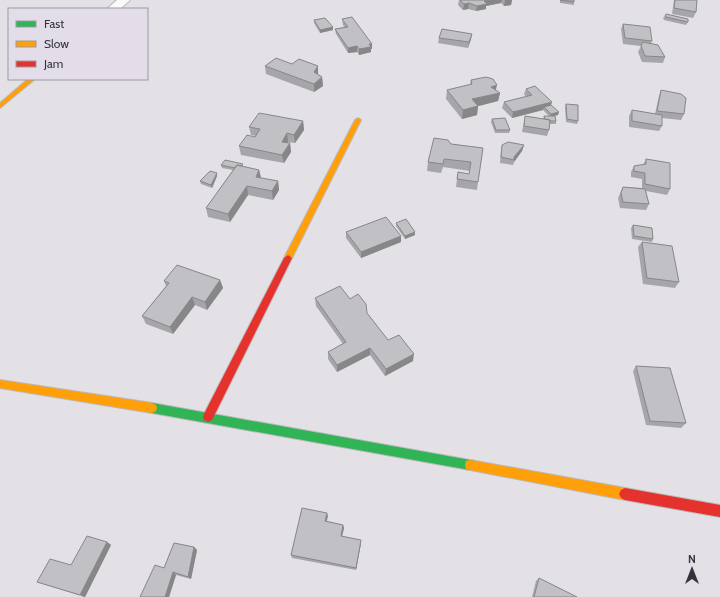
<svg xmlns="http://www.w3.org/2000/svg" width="720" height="597" viewBox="0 0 720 597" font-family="Cabin,sans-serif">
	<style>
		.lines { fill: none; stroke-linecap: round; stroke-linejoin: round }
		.street-casing { stroke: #bbb9bd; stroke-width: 2 }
		.fast-casing { stroke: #bbb9bd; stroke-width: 2 }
		.slow-casing { stroke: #bbb9bd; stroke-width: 2 }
		.jam-casing { stroke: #bbb9bd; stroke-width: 2 }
		.street { fill: #fbfafb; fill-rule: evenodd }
		.fast { fill: #30b455; fill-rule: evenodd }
		.slow { fill: #ff9f0a; fill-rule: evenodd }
		.jam { fill: #e5322d; fill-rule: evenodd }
		.wall { fill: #a6a5a9 }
		.shaded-wall { fill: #878689 }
		.building { fill: #c1c0c4; stroke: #878689 }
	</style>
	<rect width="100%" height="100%" fill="#e3e0e6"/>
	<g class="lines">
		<!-- street casing -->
		<g class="street-casing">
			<path id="street" d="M117,0H130L120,9H107Z"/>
		</g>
		<!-- fast casing -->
		<g class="fast-casing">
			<path id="fast" d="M152,403L470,460L474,461L475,465L474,469L470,470L152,413L148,411L147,408L148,405Z"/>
		</g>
		<!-- slow casing -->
		<g class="slow-casing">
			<path id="slow" d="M28,79H35L0,108V103Z
				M358,118L361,120L292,258L288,261L285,260L284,258L355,120Z
				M0,380L152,403L156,405L157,408L156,411L152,413L0,388Z
				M470,460L625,488L629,490L631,494L629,498L625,500L470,470L466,469L465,465L466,461Z"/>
		</g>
		<!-- jam casing -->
		<g class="jam-casing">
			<path id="jam" d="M288,255L292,258L212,420L208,422L204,420L203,417L204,414L284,258Z
				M625,488L720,505V517L625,500L621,498L619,494L621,490Z"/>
		</g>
		<!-- street -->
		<use href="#street" class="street"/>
		<!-- fast -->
		<use href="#fast" class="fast"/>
		<!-- slow -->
		<use href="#slow" class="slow"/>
		<!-- jam -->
		<use href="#jam" class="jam"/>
	</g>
	<!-- wall -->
	<path class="wall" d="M459,0H512L511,5L504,6L501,3L486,6V9L476,11L468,9L463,10L458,5Z
		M560,0H574V5L560,3Z
		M674,0H697L696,12L693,18L672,14Z
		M665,16L688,22L686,25L664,20L663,18Z
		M342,19L372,44V49H371V52L359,55L357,52L348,53L336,34L335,29L344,27L343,25Z
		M314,20L333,27V30L320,33L314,23Z
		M623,24L652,41L651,43L665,57L663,63L642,62L638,52L641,46L623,44L621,29Z
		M472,34L471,39L468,48L438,43L439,38Z
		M292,64L318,66V74L322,77L323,86L314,92L266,74L265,66Z
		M471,80L496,90L500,93L498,101L478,106L477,115L462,119L446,99L447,90L470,85Z
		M526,89L551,105L558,115L554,116L556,121V124H550L549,130L547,136L522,132L525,116L543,119L544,116H549L543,110L512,118L502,108L504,102L526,97L524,94Z
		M661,90L684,114L681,120L662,118V126L659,131L629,127V116L632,110L655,114L659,96Z
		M566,104L578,121L577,124L566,122L565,107Z
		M492,119L510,130L509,133H495L491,122Z
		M303,121L304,130L295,143L288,142L287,143H290L291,152L284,163L241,155L239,146L255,137L256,136L251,135L249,127Z
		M451,144L483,148L478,182L477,190L456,187L458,172L469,174L470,171L443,167L441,173L427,171L428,162Z
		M502,145H524L522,151L514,162L513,165L500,163L501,151Z
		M646,159L670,189L667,195L646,191L649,204L646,210L620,208L618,198L623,187L642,188V179L631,177V172L634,166L643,165Z
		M243,164V167L259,170L261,178L278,181L279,190L273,200L248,195L230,222L208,217L206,208L233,170L222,168L221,165Z
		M217,173V176L212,188L201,184L200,181Z
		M396,223L415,235L405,239L396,226Z
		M633,225L653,239L652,242L632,239L631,228Z
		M346,232L401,242L361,258L346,238Z
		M642,242L679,282L675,288L643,284L638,247Z
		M220,280L223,288L207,310L195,305L173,334L146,324L142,316L166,286L164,281Z
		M315,298L350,299L367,313L388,340L413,361L385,376L370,355L337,372L328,359V352L343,344L316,306Z
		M636,366L686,423L681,428L646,425L633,371Z
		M328,516L326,521L343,525L344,528L342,537L361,543L356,570L292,558L291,555Z
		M107,542L111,545L85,597L43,584L37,582L71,565Z
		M194,547L197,550L191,579L176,575L169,597H140L164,568Z
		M539,578L577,597H532L536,581Z"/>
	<!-- shaded-wall -->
	<path class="shaded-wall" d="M489,0H502L501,3L486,6V9L476,11L477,6L484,1Z
		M505,0H512L511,5L504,6Z
		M469,3L468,9L463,10L464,4Z
		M333,27V30L320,33V30Z
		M472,34L471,39L468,48L469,42Z
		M369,44H372V49H371V52L359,55V49Z
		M357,46V52L348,53V48Z
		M318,66V74L315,80L314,72Z
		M322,77L323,86L314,92V84Z
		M497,85L495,94L500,93L498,101L471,108L472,99L491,87Z
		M552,102L550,108L544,107L543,110L512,118L513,112Z
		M478,106L477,115L462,119L463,110Z
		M559,112L558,115L550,117L551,114Z
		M303,121L304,130L295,143L294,135Z
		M287,133L288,142L283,150L282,142Z
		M290,143L291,152L284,163L282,155Z
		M524,145L522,151L514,162V157Z
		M259,170L261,178L256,177Z
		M217,173V176L212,188L211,185Z
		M278,181L279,190L273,200L272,191Z
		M247,186L248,195L230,222L228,214Z
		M415,232V235L405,239V236Z
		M401,236V242L361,258V252Z
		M220,280L223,288L207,310L205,302Z
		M192,297L195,305L173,334L170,327Z
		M370,348V355L337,372V365Z
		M414,354L413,361L385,376L386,369Z
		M327,513L328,516L326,524L325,521Z
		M343,525L344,528L341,540V536Z
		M361,540V543L356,570V568Z
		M107,542L111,545L85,597H84L80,595Z
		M194,547L197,550L191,579L188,577Z
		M173,572L176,575L169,597H165Z"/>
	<!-- building -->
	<path class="building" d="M460,0H489L484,1L487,4L477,6L469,3L464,4Z
		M560,0H574V2Z
		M675,0H697L696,12L674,8Z
		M666,14L688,19V22L666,17L665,16Z
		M352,17L372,44H369L371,47L359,49L357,46L348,48L335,29L348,27L342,19Z
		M325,18L333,27L320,30L314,20Z
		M623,24L650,27L652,41L625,38Z
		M442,29L472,34L469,42L439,38Z
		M643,42L658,45L665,57L645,56L641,46Z
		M276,58L292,64L299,59L318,66L314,72L322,77L314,84L265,66Z
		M486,77L493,79L497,85L491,87L500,93L472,99L478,106L463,110L447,90L472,84L471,80Z
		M535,86L552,102L513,112L504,102L532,95L526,89Z
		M661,90L681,94L686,98L684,114L657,111Z
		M566,104L578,105V121L567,119Z
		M551,105L559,112L551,114L544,107Z
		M632,110L662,115V126L632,121Z
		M259,113L303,121L294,135L287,133L282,142L290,143L282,155L239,146L247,135L255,137L260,129L249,127Z
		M525,116L550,120L549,130L524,126Z
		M544,116H555L556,121H550V120L545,119Z
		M505,118L510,130H496L492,119Z
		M434,138L448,140L451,144L483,148L478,182L457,179L458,172L469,174L471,162L444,159L443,164L428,162Z
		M508,142L524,145L514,157V160L501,157L502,145Z
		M646,159L670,163V189L645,184V173L634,171V166L646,164Z
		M225,160L243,164L241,166L237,165L235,168L221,165Z
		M237,165L259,170L256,177L278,181L272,191L247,186L228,214L206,208Z
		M210,171L217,173L211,185L200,181Z
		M623,187L645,189L649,204L623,202L621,193Z
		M386,217L401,236L361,252L346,232Z
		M406,219L415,232L405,236L396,223Z
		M633,225L652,228L653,239L634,236Z
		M642,242L672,246L679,282L647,278Z
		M177,265L220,280L205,302L192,297L170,327L142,316L169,283L164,281Z
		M340,286L350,299L358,294L366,304L367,313L388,340L399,335L414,354L386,369L370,348L337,365L328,352L346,342L315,298Z
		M636,366L670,368L686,423L650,421Z
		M302,508L327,513L325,521L343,525L341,536L361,540L356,568L291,555Z
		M87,536L107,542L80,595L37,582L50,559L71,565Z
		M174,543L194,547L188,577L173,572L165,597H140L155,565L164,568Z
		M539,578L577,597H534Z"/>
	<!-- legend -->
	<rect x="8" y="8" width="140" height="72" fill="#e3dde9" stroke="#9d99a2"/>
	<rect x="16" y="21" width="20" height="6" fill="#30b455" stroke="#9d99a2"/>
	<text x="44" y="28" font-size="12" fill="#353337">Fast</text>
	<rect x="16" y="41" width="20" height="6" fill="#ff9f0a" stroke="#9d99a2"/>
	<text x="44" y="48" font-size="12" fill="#353337">Slow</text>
	<rect x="16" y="61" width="20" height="6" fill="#e5322d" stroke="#9d99a2"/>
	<text x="44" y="68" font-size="12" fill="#353337">Jam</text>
	<!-- north arrow -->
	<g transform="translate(692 569)" stroke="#e3dde9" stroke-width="3" paint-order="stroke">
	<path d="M0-3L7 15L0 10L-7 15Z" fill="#353337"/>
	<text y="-6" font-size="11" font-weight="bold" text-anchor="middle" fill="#353337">N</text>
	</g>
</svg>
